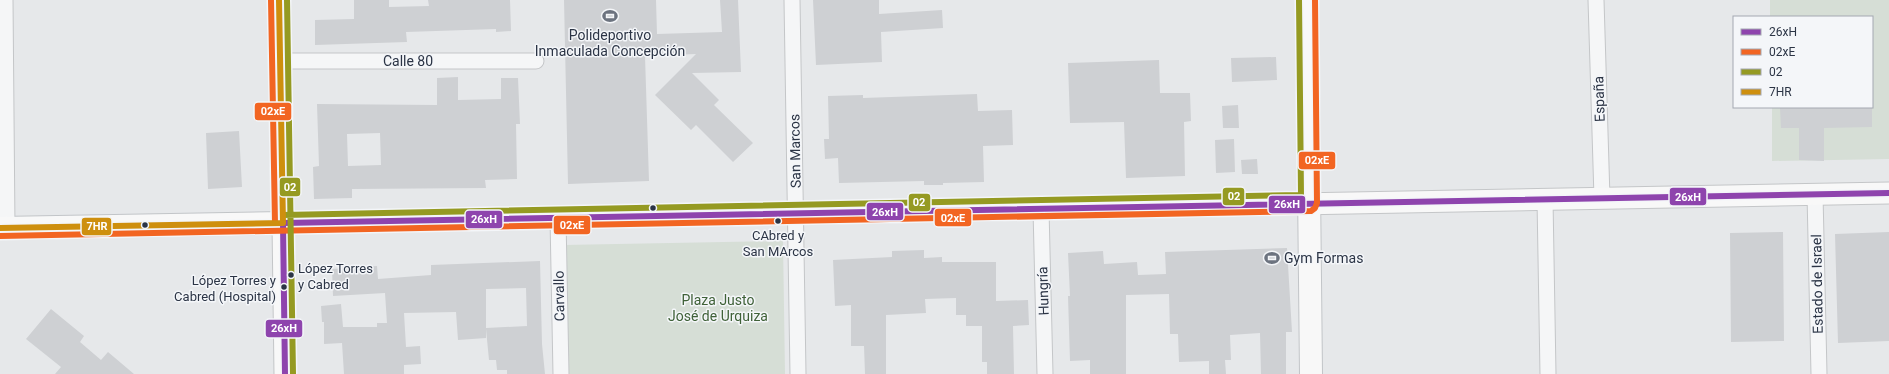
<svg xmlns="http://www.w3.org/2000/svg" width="1889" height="374" viewBox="0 0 1889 374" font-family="Roboto,sans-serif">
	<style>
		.green { fill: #d6ded6 }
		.building { fill: #ced0d3; fill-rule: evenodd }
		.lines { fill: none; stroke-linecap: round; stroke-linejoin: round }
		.minor-casing { stroke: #c4c6c8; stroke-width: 17 }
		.secondary-casing { stroke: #c4c6c8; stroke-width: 23 }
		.primary-casing { stroke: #c2c5c8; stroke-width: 24 }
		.minor { stroke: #f5f6f7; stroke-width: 15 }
		.secondary { stroke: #f8f8f8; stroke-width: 21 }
		.primary { stroke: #f8f8f8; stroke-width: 22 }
		.bus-1-casing { stroke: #f4f6f9; stroke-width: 9 }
		.bus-2-casing { stroke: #f4f6f9; stroke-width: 9 }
		.bus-3-casing { stroke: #f4f6f9; stroke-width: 9 }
		.bus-4-casing { stroke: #f4f6f9; stroke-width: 9 }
		.bus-1 { stroke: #8e44ad; stroke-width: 6 }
		.bus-2 { stroke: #f26522; stroke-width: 6 }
		.bus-3 { stroke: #959a22; stroke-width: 6 }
		.bus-4 { stroke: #ce8f0e; stroke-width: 6 }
		.bus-dot { fill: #2b3445; stroke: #f4f6f9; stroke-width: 1.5 }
		.labels { text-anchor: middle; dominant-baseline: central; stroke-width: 3; stroke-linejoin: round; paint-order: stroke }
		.bus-label { font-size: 13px; fill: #2b3445; stroke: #f4f6f9 }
		.poi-label { font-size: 14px; fill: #2b3445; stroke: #f4f6f9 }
		.street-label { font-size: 14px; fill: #2b3445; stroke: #f4f6f9 }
		.park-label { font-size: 14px; fill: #3f6138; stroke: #f4f6f9 }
		.line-badge { stroke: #f4f6f9; stroke-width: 1.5 }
		.badge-label { font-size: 11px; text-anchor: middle; font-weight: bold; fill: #fff }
	</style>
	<rect width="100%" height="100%" fill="#e6e8ea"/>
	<!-- green -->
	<path class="green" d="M1770,0H1889V159L1772,161V107H1872V17H1770Z
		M783,241L785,374H563V245Z"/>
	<!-- building -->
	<path class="building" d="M354,0H389V7L429,6L428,0H510L511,31L496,32V29L406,32L407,42L315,45V20L354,19Z
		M564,0H656L657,34L722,32L720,0H738L741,72L692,73L719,100L714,105L753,143L733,162L696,125L691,130L655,95L696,54L645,56L649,181L568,184Z
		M813,0H879V14L942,10L943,28L881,32L882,62L816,65Z
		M1276,57L1277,80L1232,82L1231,58Z
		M1159,60L1160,93H1190L1191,121L1184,122L1185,176L1126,178L1124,122L1070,123L1068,63Z
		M458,77V100L501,99V78H518L520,124H516L517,179L485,180L486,188L352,189V198L314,199L313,167L319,166L317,104L437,105V78ZM380,133L381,165L348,166L347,134Z
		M977,94L978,111L1012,110L1013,145L983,146L984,182L943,183V185H924V181L839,183L838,158L825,159L824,139H829L828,96L863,95V98Z
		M1238,105L1239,128H1223L1222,106Z
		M1780,107H1872V127L1824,128V161L1799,160V128H1781Z
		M239,131L242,187L208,189L206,133Z
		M1234,139L1235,172L1216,173L1215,140Z
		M1257,159L1258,174H1242L1241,160Z
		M1783,232L1784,341L1731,342L1730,233Z
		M1889,232V341L1838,343L1835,234Z
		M1287,248L1292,332H1286V374H1261L1260,333L1230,335L1231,360H1225L1226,374H1209V361L1179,362L1178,334H1170L1169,294L1126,295V374H1090V360L1070,361L1068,296H1070L1068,253L1103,251L1104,264L1137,262L1138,275L1166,274L1165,252Z
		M924,250V258L942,257V262H996V301L1028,300L1029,325L1013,326L1014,374H987V362H982V326H966V315H956V298L925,299L926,313L886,315V374H865L864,346H851V305L835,306L833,260L892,257V251Z
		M540,261L542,344L545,374H507V370H497L496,360H489L486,329V338L458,340L456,312L404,313L406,347L420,346L421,364L404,365V374H344L342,343L324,344V322H322L321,306L341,304L343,327H377V323H387L385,293L333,296L332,269L377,266L378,279L431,275V265ZM526,288L527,326L486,328V289Z
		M51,309L84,336L80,342L101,360L108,352L134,374H55L61,367L26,339Z"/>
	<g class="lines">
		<!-- minor casing -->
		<g class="minor-casing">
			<path id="minor" d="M5,0L7,227
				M792,0L798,374
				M1596,0L1602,198
				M280,61H536
				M1815,194L1819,374
				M1545,199L1548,374
				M1041,209L1045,374
				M558,218L561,374"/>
		</g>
		<!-- secondary casing -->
		<g class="secondary-casing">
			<path id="secondary" d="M285,374L283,223L1889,193"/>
		</g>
		<!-- primary casing -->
		<g class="primary-casing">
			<path id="primary" d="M1307,0L1311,374
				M0,228L283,223L279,0"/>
		</g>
		<!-- minor -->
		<use href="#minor" class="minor"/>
		<!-- secondary -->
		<use href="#secondary" class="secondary"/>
		<!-- primary -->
		<use href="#primary" class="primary"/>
		<!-- bus-1 casing -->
		<g class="bus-1-casing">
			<path id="bus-1" d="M283,223L1889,193
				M283,223L285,374"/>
		</g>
		<!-- bus-2 casing -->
		<g class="bus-2-casing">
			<path id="bus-2" d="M271,0L275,223
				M0,236L1311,211L1315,208L1317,203L1315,0"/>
		</g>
		<!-- bus-3 casing -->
		<g class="bus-3-casing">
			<path id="bus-3" d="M287,0L293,374
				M283,215L1301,195L1299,0"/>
		</g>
		<!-- bus-4 casing -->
		<g class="bus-4-casing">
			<path id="bus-4" d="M0,228L283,223L279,0"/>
		</g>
		<!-- bus-1 -->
		<use href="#bus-1" class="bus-1"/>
		<!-- bus-2 -->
		<use href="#bus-2" class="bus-2"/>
		<!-- bus-3 -->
		<use href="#bus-3" class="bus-3"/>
		<!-- bus-4 -->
		<use href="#bus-4" class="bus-4"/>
	</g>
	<!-- icons -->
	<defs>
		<g id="stadium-bare" transform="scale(1.2)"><path d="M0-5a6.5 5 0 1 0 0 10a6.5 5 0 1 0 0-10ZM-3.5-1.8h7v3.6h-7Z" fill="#6c737f" stroke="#f4f6f9" stroke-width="2.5" paint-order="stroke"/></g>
	</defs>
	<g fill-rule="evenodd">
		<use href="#stadium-bare" x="610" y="16"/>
		<use href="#stadium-bare" x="1272" y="258"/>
	</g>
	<!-- markers -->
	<g class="bus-dot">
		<circle cx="653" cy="208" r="3.5"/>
		<circle cx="778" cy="221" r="3.5"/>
		<circle cx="145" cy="225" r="3.5"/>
		<circle cx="291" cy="275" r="3.5"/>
		<circle cx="284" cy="287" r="3.5"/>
	</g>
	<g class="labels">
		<!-- bus labels -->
		<g class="bus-label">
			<text x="778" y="235">CAbred y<tspan x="778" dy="16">San MArcos</tspan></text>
			<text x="298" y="268" text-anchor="start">López Torres<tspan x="298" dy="16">y Cabred</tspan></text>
			<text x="276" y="280" text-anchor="end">López Torres y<tspan x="276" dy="16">Cabred (Hospital)</tspan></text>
		</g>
		<!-- poi labels -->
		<g class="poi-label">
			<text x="610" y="35">Polideportivo<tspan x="610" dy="16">Inmaculada Concepción</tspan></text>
			<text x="1284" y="258" text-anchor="start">Gym Formas</text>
		</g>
		<!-- street labels -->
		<g class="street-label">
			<text x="408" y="61">Calle 80</text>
			<text transform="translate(1599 99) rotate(-92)">España</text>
			<text transform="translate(795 151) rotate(-91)">San Marcos</text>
			<text transform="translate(1817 284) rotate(-91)">Estado de Israel</text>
			<text transform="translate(1043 291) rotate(-92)">Hungría</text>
			<text transform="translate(559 296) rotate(-91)">Carvallo</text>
		</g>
		<!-- park labels -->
		<g class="park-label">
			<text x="718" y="300">Plaza Justo<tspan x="718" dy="16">José de Urquiza</tspan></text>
		</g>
	</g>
	<g class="line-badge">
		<rect x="254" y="102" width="38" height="19" rx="4" fill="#f26522"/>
		<rect x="1298" y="151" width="38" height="19" rx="4" fill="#f26522"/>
		<rect x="279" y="177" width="22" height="20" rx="4" fill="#959a22"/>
		<rect x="1222" y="187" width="23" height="19" rx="4" fill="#959a22"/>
		<rect x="1669" y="187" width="38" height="19" rx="4" fill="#8e44ad"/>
		<rect x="908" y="193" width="23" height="19" rx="4" fill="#959a22"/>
		<rect x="1268" y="195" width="38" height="19" rx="4" fill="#8e44ad"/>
		<rect x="866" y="202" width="38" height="19" rx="4" fill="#8e44ad"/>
		<rect x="934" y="208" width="38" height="19" rx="4" fill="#f26522"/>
		<rect x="465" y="210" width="38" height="19" rx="4" fill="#8e44ad"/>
		<rect x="553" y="215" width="38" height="20" rx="4" fill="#f26522"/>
		<rect x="81" y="217" width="31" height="19" rx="4" fill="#ce8f0e"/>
		<rect x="265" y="319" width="38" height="19" rx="4" fill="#8e44ad"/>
	</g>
	<g class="badge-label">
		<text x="273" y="115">02xE</text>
		<text x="1317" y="164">02xE</text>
		<text x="290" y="191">02</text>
		<text x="1234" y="200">02</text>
		<text x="1688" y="201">26xH</text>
		<text x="919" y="206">02</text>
		<text x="1287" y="208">26xH</text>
		<text x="885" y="216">26xH</text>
		<text x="953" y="222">02xE</text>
		<text x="484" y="223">26xH</text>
		<text x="572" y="229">02xE</text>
		<text x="97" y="230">7HR</text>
		<text x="284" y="332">26xH</text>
	</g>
	<!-- legend -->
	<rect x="1733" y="16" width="140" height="92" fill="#f4f6f9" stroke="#a4a8b1"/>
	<rect x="1741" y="29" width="20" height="6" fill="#8e44ad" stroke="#a4a8b1"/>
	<text x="1769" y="36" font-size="12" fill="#2b3445">26xH</text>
	<rect x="1741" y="49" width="20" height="6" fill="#f26522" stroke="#a4a8b1"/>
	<text x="1769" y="56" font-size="12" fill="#2b3445">02xE</text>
	<rect x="1741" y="69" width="20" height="6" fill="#959a22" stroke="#a4a8b1"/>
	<text x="1769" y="76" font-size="12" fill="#2b3445">02</text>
	<rect x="1741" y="89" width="20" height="6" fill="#ce8f0e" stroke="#a4a8b1"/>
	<text x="1769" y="96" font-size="12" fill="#2b3445">7HR</text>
</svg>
